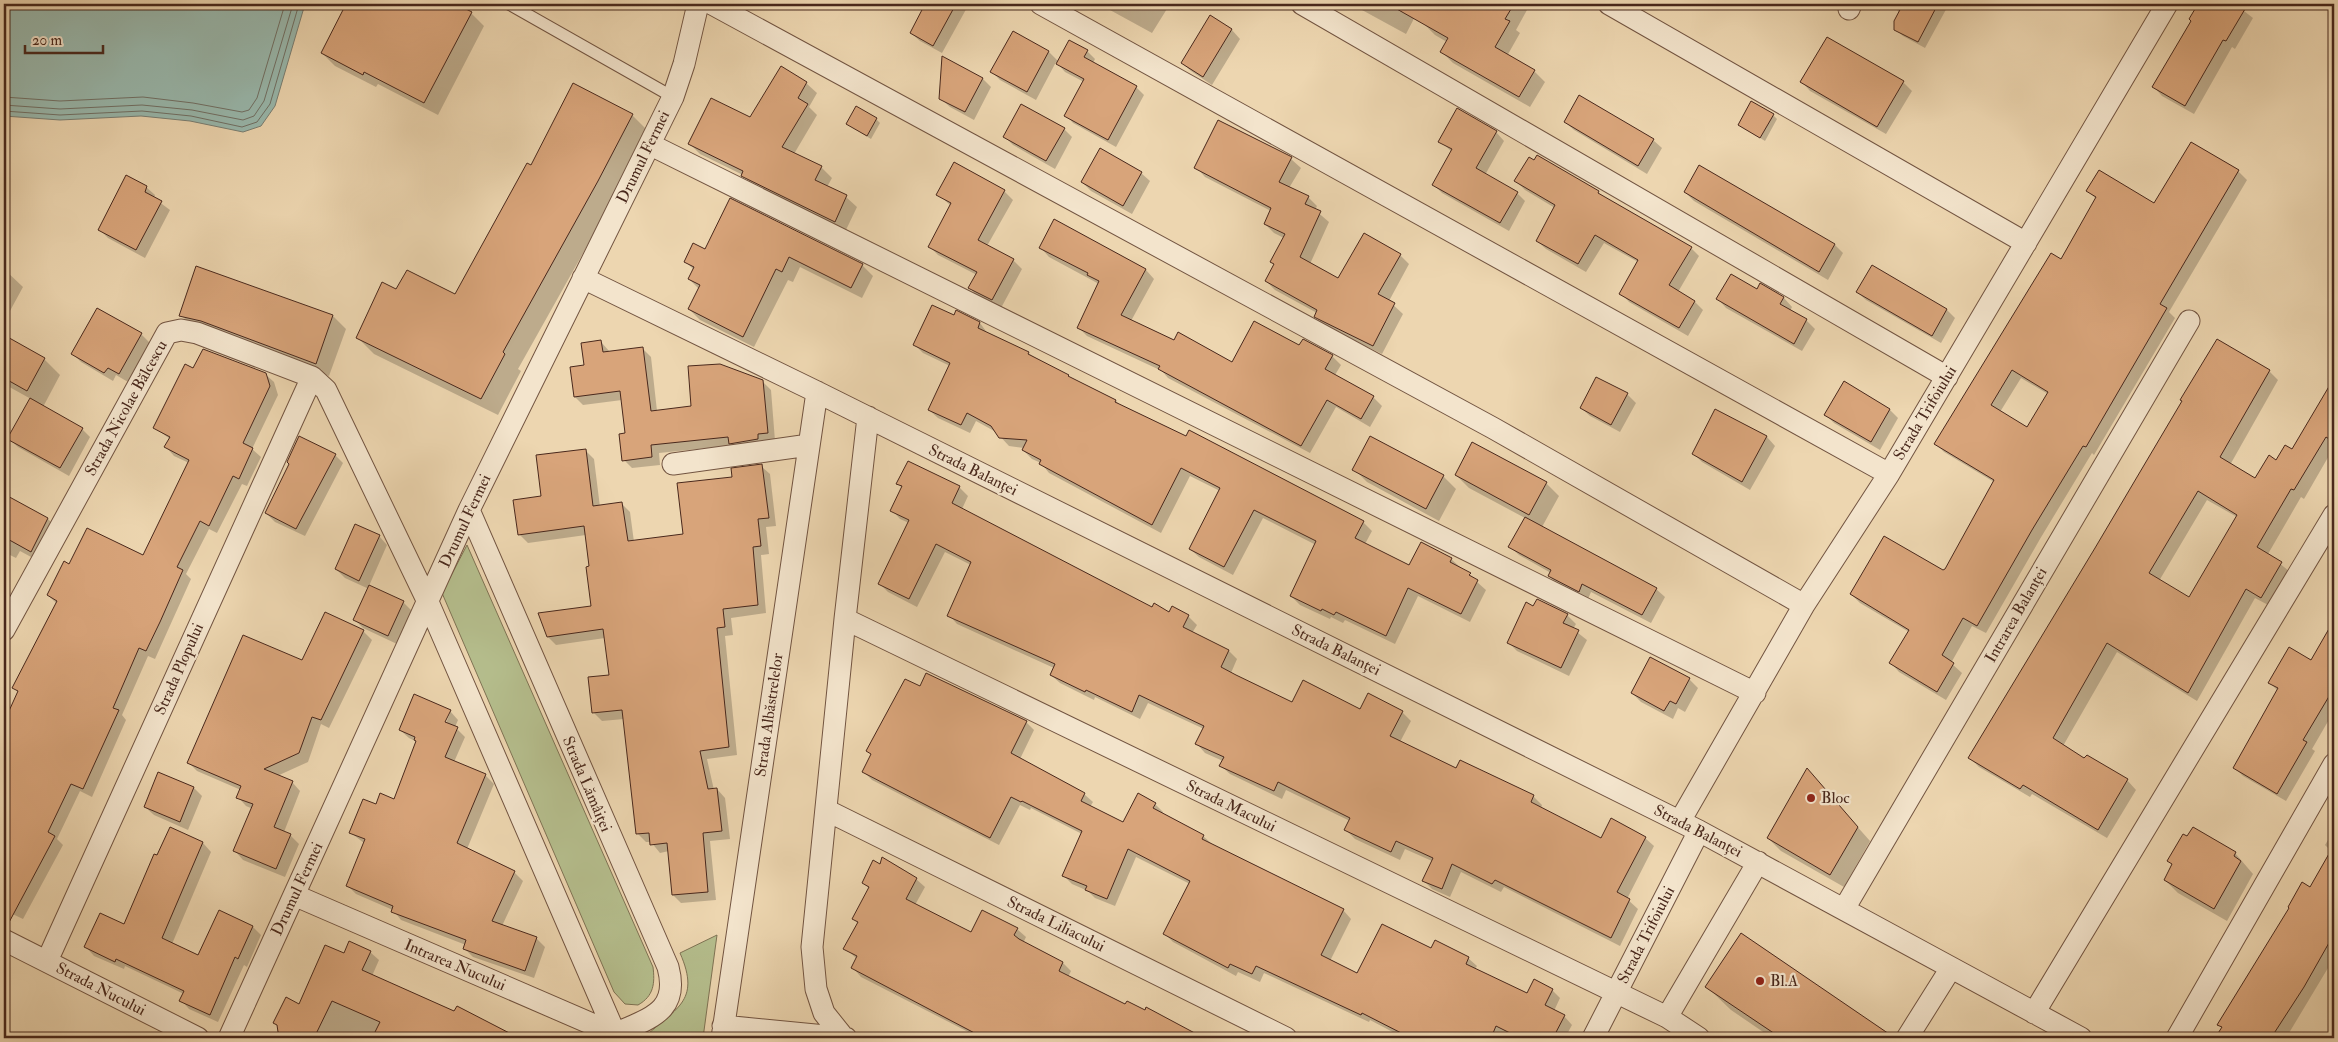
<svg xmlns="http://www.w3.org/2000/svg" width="2338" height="1042" viewBox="0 0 2338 1042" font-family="'IM FELL Double Pica',serif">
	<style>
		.green { fill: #b5be8d; stroke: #7f7354 }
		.water { fill: #99b9ae; stroke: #797f74 }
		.shadow { fill: #0003; fill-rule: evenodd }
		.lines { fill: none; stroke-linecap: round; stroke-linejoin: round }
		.shore { stroke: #717065; stroke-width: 1 }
		.building { fill: #d8a47a; stroke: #49281c; fill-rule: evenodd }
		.service-casing { stroke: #725441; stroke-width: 13 }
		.minor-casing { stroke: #725441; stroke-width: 23 }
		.service { stroke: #f3e4cc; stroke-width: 11 }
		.minor { stroke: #f3e4cc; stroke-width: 21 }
		.poi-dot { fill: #8f2418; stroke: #f3e4cc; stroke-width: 2 }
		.labels { text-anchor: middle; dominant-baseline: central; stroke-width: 4.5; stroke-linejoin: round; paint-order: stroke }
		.street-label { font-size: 16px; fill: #49281c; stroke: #f3e4cc }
		.poi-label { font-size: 16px; fill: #49281c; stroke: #f3e4cc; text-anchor: start }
	</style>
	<rect width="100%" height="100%" fill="#edd6b0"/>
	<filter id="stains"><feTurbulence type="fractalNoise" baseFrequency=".004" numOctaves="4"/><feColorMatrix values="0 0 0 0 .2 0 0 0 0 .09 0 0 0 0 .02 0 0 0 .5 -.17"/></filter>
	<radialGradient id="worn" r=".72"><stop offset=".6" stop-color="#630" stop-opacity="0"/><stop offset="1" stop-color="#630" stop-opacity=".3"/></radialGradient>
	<!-- green -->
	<path class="green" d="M467,545L653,967C655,983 654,996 638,1005L625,1004L614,992L442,593Z
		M717,935L703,1038H644C674,1008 702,1003 680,953Z"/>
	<!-- water -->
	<path class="water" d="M4,4H305L275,106L261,126L243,132L190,121L141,116L60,120L4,116Z"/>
	<!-- shadow -->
	<path class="shadow" d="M348,4H453L471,13L484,26L438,115L378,84L376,87L335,66L322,53Z
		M927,4H969L942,53L920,41L911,33Z
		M1099,4H1170L1152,33Z
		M1351,4H1417L1420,7L1406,34Z
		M1435,4H1521L1527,10L1516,30L1520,33L1507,56L1534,71L1545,82L1530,107L1453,63L1442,52L1447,42L1435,35L1424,24Z
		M1901,4H1949L1925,48L1903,36L1895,29L1900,13L1897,10Z
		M2200,4H2235L2253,18L2235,49L2232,47L2194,114L2162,96L2154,87Z
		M1210,17L1232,30L1240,39L1212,85L1191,71L1182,63Z
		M1069,42L1087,51L1095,59L1093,63L1136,87L1144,95L1116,147L1073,123L1066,115L1084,82L1065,72L1056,62L1036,100L1000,80L992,72L1049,52L1059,62Z
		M983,79L991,87L974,120L950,107L941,99Z
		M1802,82H1903L1912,91L1886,134L1810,91Z
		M806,83L817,93L809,107L817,115L794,154L821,167L832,178L827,187L846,197L857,207L845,232L753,186L743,175L700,154L690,144L751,119Z
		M632,115L648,131L614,198L518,369L521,371L498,415L374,354L358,338L396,291L456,295L532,166Z
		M1773,115L1777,119L1765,141L1739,125Z
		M876,119L880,123L871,139L847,124Z
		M1219,121L1291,159L1301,168L1289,188L1308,197L1317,206L1315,210L1329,222L1310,264L1339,280L1400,255L1409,264L1389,301L1403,314L1382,354L1325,326L1315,316L1317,313L1275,290L1266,281L1275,265L1271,262L1284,238L1274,233L1265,224L1271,211L1205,177L1196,167Z
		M1565,122L1653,140L1662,148L1647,174L1574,130Z
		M1064,129L1072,137L1055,169L1013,145L1005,137Z
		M1496,132L1504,141L1485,175L1517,193L1525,201L1509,231L1442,193L1434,185L1452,152L1440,141Z
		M1700,167L1835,245L1843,253L1828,280L1694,201L1685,192Z
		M2238,171L2247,180L2169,312L2175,318L2094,455L2092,453L2040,539L1986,633L1972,626L1951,663L1962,673L1946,700L1899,672L1891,663L1909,632L1860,603L1851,594L1946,570L1994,482L1944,452L1936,444L2062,260L2096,199L2088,191L2155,204ZM2021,378L2048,394L2027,429L2000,412Z
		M1141,173L1150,181L1132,214L1091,191L1082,182Z
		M1516,181L1598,192L1605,199L1691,248L1699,256L1678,292L1695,302L1703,310L1688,336L1629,302L1621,293L1638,262L1604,243L1586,272L1546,249L1537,241L1555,208L1525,190Z
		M146,187L155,195L154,198L170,210L145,258L108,238L100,230Z
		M1004,191L1013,200L987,246L1013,260L1022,269L1001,308L978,297L970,288L977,275L938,255L930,247L951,206L938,194Z
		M731,200L862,265L873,276L862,298L800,267L793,282L788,280L754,347L700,320L689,309L699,289L689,279L694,270L686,262L706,251Z
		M1055,221L1146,270L1154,279L1131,321L1174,341L1233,363L1300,347L1332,356L1341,365L1335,375L1373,397L1382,406L1370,427L1336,407L1310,453L1168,378L1162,371L1087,336L1079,328L1099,284L1049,257L1041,248Z
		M4,269L23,287L4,322Z
		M1761,285L1784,298L1792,307L1790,311L1806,320L1815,329L1802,351L1726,308L1718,299L1757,290Z
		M1857,292L1947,310L1955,318L1941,343L1866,300Z
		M957,312L980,323L988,334L1028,353L1073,380L1116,401L1121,406L1363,522L1372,531L1365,544L1410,567L1451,559L1486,590L1470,622L1418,596L1395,644L1345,620L1343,623L1331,617L1330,619L1300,605L1291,596L1316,545L1263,518L1233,575L1199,557L1190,549L1220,491L1190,476L1161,533L1049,473L1041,463L1032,459L1023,450L1024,448L1009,446L996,432L976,421L970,433L938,418L929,410L950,366L923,353L914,344L954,317Z
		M181,315L333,316L346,329L329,376L216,334L194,328Z
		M141,334L150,343L128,382L116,375L113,381L81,362L73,354Z
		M4,337L44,359L60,375L43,407L82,429L90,437L69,476L18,447L9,439L31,399L4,384Z
		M601,342L610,352L643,349L651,357L657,411L693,408L762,381L771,390L775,441L659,453L660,465L632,468L624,460L626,435L622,400L583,405L575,397L585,366Z
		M194,370L265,374L274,382L278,395L252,449L261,457L247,486L242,484L217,533L209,529L186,574L191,579L168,630L155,659L148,656L122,715L126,720L92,797L80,791L57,839L63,845L23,919L4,910V725L18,692L14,688L57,604L48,595L70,566L144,557L189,463L174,456L166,447L170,439L155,428Z
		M2269,371L2278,380L2230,465L2256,480L2292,451L2334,381V447L2304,499L2301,497L2268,554L2290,572L2270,606L2255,598L2197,701L2117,652L2063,746L2085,760L2127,780L2136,790L2107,838L2032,794L2030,797L1979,767L1970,758ZM2207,500L2237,517L2190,599L2159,581Z
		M1844,383L1890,410L1898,418L1880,450L1834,423L1826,415Z
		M1627,394L1636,403L1620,432L1590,416L1581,408Z
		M1716,410L1767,437L1775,446L1750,490L1702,462L1693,453Z
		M585,450L594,459L600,507L622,504L630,512L634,542L684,536L733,478L761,466L770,474L776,526L766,527L769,554L761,555L766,613L731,618L733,635L725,636L737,755L707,759L714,790L717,789L725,798L730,839L710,841L716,900L681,903L673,895L669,851L660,853L651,842H646L638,834L624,719L602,721L594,713L610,676L605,638L556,645L548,637L593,607L586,535L528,543L519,534L542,497Z
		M335,455L343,463L305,536L275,522L266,513Z
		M908,462L959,487L968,496L962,509L1152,608L1188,616L1197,625L1192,633L1229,651L1237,659L1231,673L1293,704L1402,712L1411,721L1400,742L1456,770L1533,796L1542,805L1541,808L1602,839L1645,838L1654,846L1627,899L1638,909L1620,946L1504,887L1501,892L1461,872L1450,897L1432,889L1424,881L1432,861L1405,849L1400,860L1355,839L1346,830L1350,821L1286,790L1282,799L1230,774L1221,766L1223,761L1205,753L1197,744L1204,729L1148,703L1140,719L1095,697L1094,700L1060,683L1051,675L1054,668L957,624L949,615L971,565L945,552L917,607L888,592L879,583L909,523L900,519L892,510L902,488L898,484Z
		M1354,469L1443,476L1456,489L1439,521L1367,482Z
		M1456,475L1546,483L1559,496L1542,527L1656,589L1665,597L1651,623L1591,592L1588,599L1558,585L1549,576L1551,573L1519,555L1510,547L1525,518L1469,488Z
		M4,496L48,519L61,532L44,564L20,551L16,558L4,552Z
		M379,536L387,545L369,586L403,602L412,611L397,644L363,628L355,620L369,589L345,578L336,569Z
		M1534,608L1567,615L1576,624L1573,629L1587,640L1569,676L1517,651L1508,642Z
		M325,613L363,631L372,640L329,728L321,724L308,762L277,776L292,782L300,791L284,832L290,835L299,844L285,877L243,860L235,851L253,809L246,806L238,797L241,790L197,771L189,763L303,662Z
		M2334,622V711L2312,749L2315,751L2286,801L2243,776L2235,768L2278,691L2270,683L2311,662Z
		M1689,679L1698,688L1685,712L1678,708L1673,719L1641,702L1632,693Z
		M920,687L1026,722L1034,730L1020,759L1084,794L1093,802L1090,807L1124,824L1155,804L1163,812L1162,814L1203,836L1212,844L1343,910L1351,919L1330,961L1358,975L1432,950L1468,958L1477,966L1475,969L1528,995L1552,990L1560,998L1554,1011L1564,1016L1572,1025L1566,1036L1568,1038H1404L1370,1020L1369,1022L1264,973L1260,982L1238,972L1236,976L1173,942L1165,934L1190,884L1136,857L1115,906L1095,898L1088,891L1072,884L1064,876L1082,834L1031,808L1030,810L1020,805L999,845L872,780L863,771Z
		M450,711L458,720L455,727L465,737L454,762L486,776L494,784L467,849L514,872L523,881L502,926L536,938L545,947L534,978L473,957L464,948L466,945L401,920L393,910L356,894L347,885L364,843L351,833L376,806L394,800L417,742L409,738L400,730ZM448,713H450L444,728L441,727Z
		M1807,770L1870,841L1844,887L1781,851L1768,838Z
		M194,788L202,796L188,830L154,815L145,807Z
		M170,828L203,843L211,852L172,944L198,956L220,911L253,927L261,935L247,967L244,965L218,1022L189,1009L181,1000L184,994L125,966L124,969L94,956L86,947L124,926Z
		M2334,830V958L2286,1038H2217L2223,1028L2219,1024L2310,889L2332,852L2325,845Z
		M2235,853L2253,874L2227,921L2178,893L2165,880L2173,866L2169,861Z
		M916,879L925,887L915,905L972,934L1017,929L1026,937L1023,943L1063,963L1071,971L1068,977L1126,1006L1145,1012L1147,1008L1202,1038H980L861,977L853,968L857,959L845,948L858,924L854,919L870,889L863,883Z
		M1741,935L1893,1038H1772L1731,1010L1707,987Z
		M370,952L379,960L372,976L506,1033L511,1038H285L279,1032V1027L275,1023L300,1005L344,955Z"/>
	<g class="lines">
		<!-- shore -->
		<path class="shore" d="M4,97L60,101L143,97L193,103L242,112L249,110L257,98L285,4
			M4,105L60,109L142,105L192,110L243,120L254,116L264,101L293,4
			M4,111L60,115L142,111L191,116L242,127L257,122L270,104L299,4"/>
	</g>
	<!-- building -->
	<path class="building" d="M346,4H456L472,12L424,103L364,72L363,75L321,53Z
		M925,4H956L933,46L910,33Z
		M1388,4H1514L1505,19L1510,21L1495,47L1535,70L1519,97L1440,52L1448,38Z
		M1903,4H1938L1918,42L1894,30V21Z
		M2198,4H2248L2226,41L2223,40L2185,106L2152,87L2191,21L2189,19Z
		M1210,15L1232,29L1203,77L1181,63Z
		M1013,31L1049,51L1027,92L990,72Z
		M1827,37L1904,81L1877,127L1800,82Z
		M1069,40L1088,50L1084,57L1137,86L1108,140L1064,116L1084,79L1056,64Z
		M942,56L983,78L965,112L939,99Z
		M781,66L807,82L798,98L808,104L782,147L822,166L815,180L847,195L835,222L741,176L743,171L688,144L711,98L750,117Z
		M573,83L633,114L598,181L503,352L505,354L481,399L356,338L382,282L396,289L407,270L455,294L527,163L531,165Z
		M1579,95L1654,139L1638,166L1564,122Z
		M1751,101L1774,114L1760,138L1738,125Z
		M1021,104L1065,128L1046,161L1003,137Z
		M856,106L877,118L867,136L846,124Z
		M1457,108L1497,131L1476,168L1518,192L1500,223L1432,185L1452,149L1438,142Z
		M1218,120L1292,157L1279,182L1309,196L1305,204L1321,211L1300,257L1338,278L1364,233L1401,254L1378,294L1395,303L1373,346L1314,317L1317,310L1265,281L1274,264L1270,262L1285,234L1264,224L1271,208L1194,168Z
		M2191,142L2239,170L2160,304L2167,308L2086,447L2083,446L2032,530L1977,626L1963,618L1942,655L1954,663L1937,692L1889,663L1909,630L1850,594L1884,536L1943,570L1945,569L1994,480L1934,444L2051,253L2061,259L2096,197L2086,191L2099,170L2154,203ZM2012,370L2048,392L2027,427L1991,405Z
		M1100,148L1142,172L1123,206L1081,182Z
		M1537,155L1599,191L1598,193L1692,247L1669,285L1695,301L1679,328L1619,294L1638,260L1595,235L1578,264L1536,241L1555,205L1514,181L1529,157L1534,160Z
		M954,162L1005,190L978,240L1014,259L992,300L968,288L977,272L928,247L951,203L936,195Z
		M1699,165L1835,244L1819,272L1684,192Z
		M126,175L147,186L145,192L162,201L136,250L98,230Z
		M730,198L863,264L851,288L789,257L782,272L776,269L743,337L688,309L700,285L688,279L694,267L684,262L693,243L705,249Z
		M1054,219L1146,269L1121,315L1174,340L1178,332L1232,362L1254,321L1299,345L1303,339L1333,355L1325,369L1374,396L1361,419L1327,400L1301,446L1158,369L1160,366L1077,328L1099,281L1087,275L1088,273L1039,248Z
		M1872,265L1947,309L1932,336L1856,292Z
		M196,266L333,315L316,364L201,321L179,316Z
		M1731,274L1757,289L1760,283L1784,297L1780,304L1807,319L1794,344L1716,299Z
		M932,305L954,315L956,310L980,322L978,328L1029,352L1028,354L1069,375L1068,376L1116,400L1115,402L1186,436L1189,430L1364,521L1355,538L1409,565L1421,542L1452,558L1450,562L1471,573L1469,575L1478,580L1461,614L1408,588L1386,636L1336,612L1334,615L1322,609L1321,611L1290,596L1316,541L1254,510L1224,567L1189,549L1220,488L1181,468L1152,525L1039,464L1041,460L1022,450L1027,440L999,438L991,426L967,413L961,425L928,410L950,363L913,345Z
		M97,308L142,333L119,374L108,368L104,373L71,354Z
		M4,335L45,358L27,391L4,378Z
		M2217,339L2270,370L2220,457L2255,478L2269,455L2276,460L2285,445L2292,449L2334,378V442L2326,437L2294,490L2291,489L2257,547L2282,562L2261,598L2246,589L2188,693L2107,643L2053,738L2084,758L2087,755L2128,779L2098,830L2023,785L2020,789L1968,758L2095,548L2182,401L2180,400ZM2198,491L2237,515L2189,597L2149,573Z
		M601,340L603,352L643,347L651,411L691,406L688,366L720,364L763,380L768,433L758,434V439L729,444L728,437L651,445L652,457L622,461L619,434L625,433L620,391L574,397L570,367L584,365L581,343Z
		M203,349L266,373L270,386L243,443L253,448L239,479L233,476L209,526L200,521L177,567L183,570L160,622L146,651L139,648L113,708L119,710L83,789L71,784L48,832L55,836L6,928H4V722L18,691L12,688L57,601L47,595L64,561L69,564L87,528L143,555L189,460L164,447L170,437L153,428L185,364L193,368Z
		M1596,377L1628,393L1611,425L1580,408Z
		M1844,381L1890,409L1871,442L1824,415Z
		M30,398L83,428L60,468L7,439Z
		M1715,409L1767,436L1742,482L1692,454Z
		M299,436L336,454L296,529L265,513L289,464L287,462Z
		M1370,436L1444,475L1426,509L1352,470Z
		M1472,442L1547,482L1529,515L1455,475Z
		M586,449L593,506L622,502L628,541L683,534L677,483L732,477L731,468L762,464L769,518L758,519L761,546L753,547L758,605L723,609L725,627L717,628L729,747L700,751L708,789L717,788L722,831L703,833L708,892L672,895L667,843L650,845L649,833L636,834L622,710L592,713L588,677L609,675L603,629L547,637L538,613L591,606L586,567L589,566L584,526L518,535L513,500L541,496L536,455Z
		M908,461L960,486L952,503L1152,607L1154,603L1169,612L1172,606L1189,615L1183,627L1229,650L1221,667L1236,675L1292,702L1303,680L1360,709L1368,693L1403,711L1390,736L1456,768L1460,760L1534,795L1531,802L1601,838L1611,818L1646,837L1617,892L1630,899L1611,938L1495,880L1492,884L1452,864L1442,889L1422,881L1433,858L1396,841L1391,852L1344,830L1350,818L1278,782L1274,791L1219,766L1224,757L1195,744L1204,726L1139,695L1132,712L1086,690L1085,692L1050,675L1055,664L947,616L971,562L936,544L909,599L878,584L909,520L890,511L902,486L896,484Z
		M4,494L48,518L31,552L4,537Z
		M1525,517L1657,588L1642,615L1582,584L1579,592L1548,576L1551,570L1508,547Z
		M355,524L380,535L359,581L335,569Z
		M369,585L404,601L388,636L353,620Z
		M1537,599L1568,614L1563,623L1579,630L1561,668L1507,643L1526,602L1533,606Z
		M325,612L364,630L321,720L312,717L299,753L264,769L293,781L274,827L291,834L276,869L233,851L253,804L236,798L241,786L187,763L243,635L302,660Z
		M2334,620V688L2303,740L2307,742L2277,794L2233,768L2278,688L2268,683L2289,647L2311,660Z
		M1650,657L1690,678L1676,704L1670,701L1664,711L1631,693Z
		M926,673L1027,721L1011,753L1085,793L1081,801L1123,822L1138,793L1156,803L1153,808L1204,835L1202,839L1344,909L1321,955L1357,973L1382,924L1431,948L1435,940L1469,957L1466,964L1527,993L1534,979L1553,989L1545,1005L1565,1015L1553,1038H1520L1496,1026L1491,1038H1411L1362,1013L1361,1015L1256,966L1252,974L1230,964L1228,968L1163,934L1190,881L1128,849L1107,899L1085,890L1087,886L1062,876L1082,831L1022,801L1021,802L1011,797L990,838L862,772L871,754L866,751L905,679L920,686Z
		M414,694L451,710L445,722L458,727L445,757L486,774L457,843L515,871L492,921L537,937L525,971L463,949L466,940L391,912L393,906L346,886L365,839L349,833L363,799L376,804L380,793L394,799L416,741L414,740L415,737L399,730Z
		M1807,768L1858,827L1830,875L1767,838Z
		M158,772L194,787L180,822L144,807Z
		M170,827L203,842L162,938L198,955L219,910L253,926L238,959L235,957L210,1015L179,1001L184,991L116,959L115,962L84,947L100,913L124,924L154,854L157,855Z
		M2193,827L2236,852L2234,856L2241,861L2214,909L2164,880L2172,864L2167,861L2183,834L2187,836Z
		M2334,845V934L2304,987L2271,1038H2215L2222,1027L2217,1025L2289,908L2288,907L2302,882L2310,887Z
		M882,857L917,878L906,899L971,932L982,910L1018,928L1014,935L1019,939L1063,962L1059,971L1125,1004L1127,1001L1145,1010L1146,1007L1204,1038H984L851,968L857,956L843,949L858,922L852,919L869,887L862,883L873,860L880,864Z
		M1741,933L1895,1038H1781L1705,987Z
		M349,941L371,951L362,970L454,1011L457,1006L519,1038H372L380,1022L332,1001L314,1038H289L278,1032L277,1025L273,1023L286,997L299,1004L325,945L344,953Z"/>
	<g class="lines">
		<!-- service casing -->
		<g class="service-casing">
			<path id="service" d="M509,4L673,97"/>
		</g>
		<!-- minor casing -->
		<g class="minor-casing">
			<path id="minor" d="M712,4L1493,428L1804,605
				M1041,4L1889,474
				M1302,4L1947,377
				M1609,4L2026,243
				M1849,9L1851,4
				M651,145L1755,693
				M583,278L817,392L1699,831L2081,1038
				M673,464L809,445
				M845,619L1667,1017L1699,1038
				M4,630L167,333L181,330L197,333L312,377L326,390L428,602L617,1038
				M826,810L1286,1038
				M1680,821L1804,605L1889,474L2167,4
				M294,895L615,1034C649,1018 680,1012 668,967L469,510
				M1844,909L2189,321
				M4,940L198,1038
				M47,961L312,377
				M2034,1013L2334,515
				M1667,1017L1758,862
				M723,1026L846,1038
				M229,1038L469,510L673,97L684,64L698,4
				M722,1038L817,392
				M844,1038L824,1013L816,989L812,947L845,619L868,417
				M1593,1038L1699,831
				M1907,1038L1951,968
				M2177,1038L2334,764"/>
		</g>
		<!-- service -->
		<use href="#service" class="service"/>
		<!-- minor -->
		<use href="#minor" class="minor"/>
	</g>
	<!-- markers -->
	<g class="poi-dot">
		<circle cx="1811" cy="798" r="5"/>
		<circle cx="1760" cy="981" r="5"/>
	</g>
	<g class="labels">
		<!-- street labels -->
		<g class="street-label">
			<text transform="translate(643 157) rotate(-64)">Drumul Fermei</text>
			<text transform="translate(126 408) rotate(-61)">Strada Nicolae Bălcescu</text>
			<text transform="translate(1925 413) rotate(-59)">Strada Trifoiului</text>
			<text transform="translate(973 470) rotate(26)">Strada Balanței</text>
			<text transform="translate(465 521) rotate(-65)">Drumul Fermei</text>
			<text transform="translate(2016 615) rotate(-60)">Intrarea Balanței</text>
			<text transform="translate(1336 650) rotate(26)">Strada Balanței</text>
			<text transform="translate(179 669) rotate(-66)">Strada Plopului</text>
			<text transform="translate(769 715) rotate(-82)">Strada Albăstrelelor</text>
			<text transform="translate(587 784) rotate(67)">Strada Lămâiței</text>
			<text transform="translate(1231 806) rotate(26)">Strada Macului</text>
			<text transform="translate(1698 831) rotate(27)">Strada Balanței</text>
			<text transform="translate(297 889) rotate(-65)">Drumul Fermei</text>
			<text transform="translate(1056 924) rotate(26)">Strada Liliacului</text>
			<text transform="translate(1646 935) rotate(-63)">Strada Trifoiului</text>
			<text transform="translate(455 965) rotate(23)">Intrarea Nucului</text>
			<text transform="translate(101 989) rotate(27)">Strada Nucului</text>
		</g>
		<!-- poi labels -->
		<g class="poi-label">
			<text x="1821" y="798">Bloc</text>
			<text x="1770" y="981">Bl.A</text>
		</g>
	</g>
	<!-- margin -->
	<rect width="2338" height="1042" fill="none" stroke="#edd6b0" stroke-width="20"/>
	<rect x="5" y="5" width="2328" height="1032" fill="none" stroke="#49281c" stroke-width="2.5"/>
	<rect x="10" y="10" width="2318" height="1022" fill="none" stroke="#49281c"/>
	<!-- scale -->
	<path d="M25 45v8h78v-8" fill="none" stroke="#49281c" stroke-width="2.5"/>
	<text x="32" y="45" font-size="15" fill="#49281c" stroke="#f3e4cc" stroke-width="4" paint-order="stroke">20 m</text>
	<rect width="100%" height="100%" filter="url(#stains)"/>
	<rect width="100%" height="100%" fill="url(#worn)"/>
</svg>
